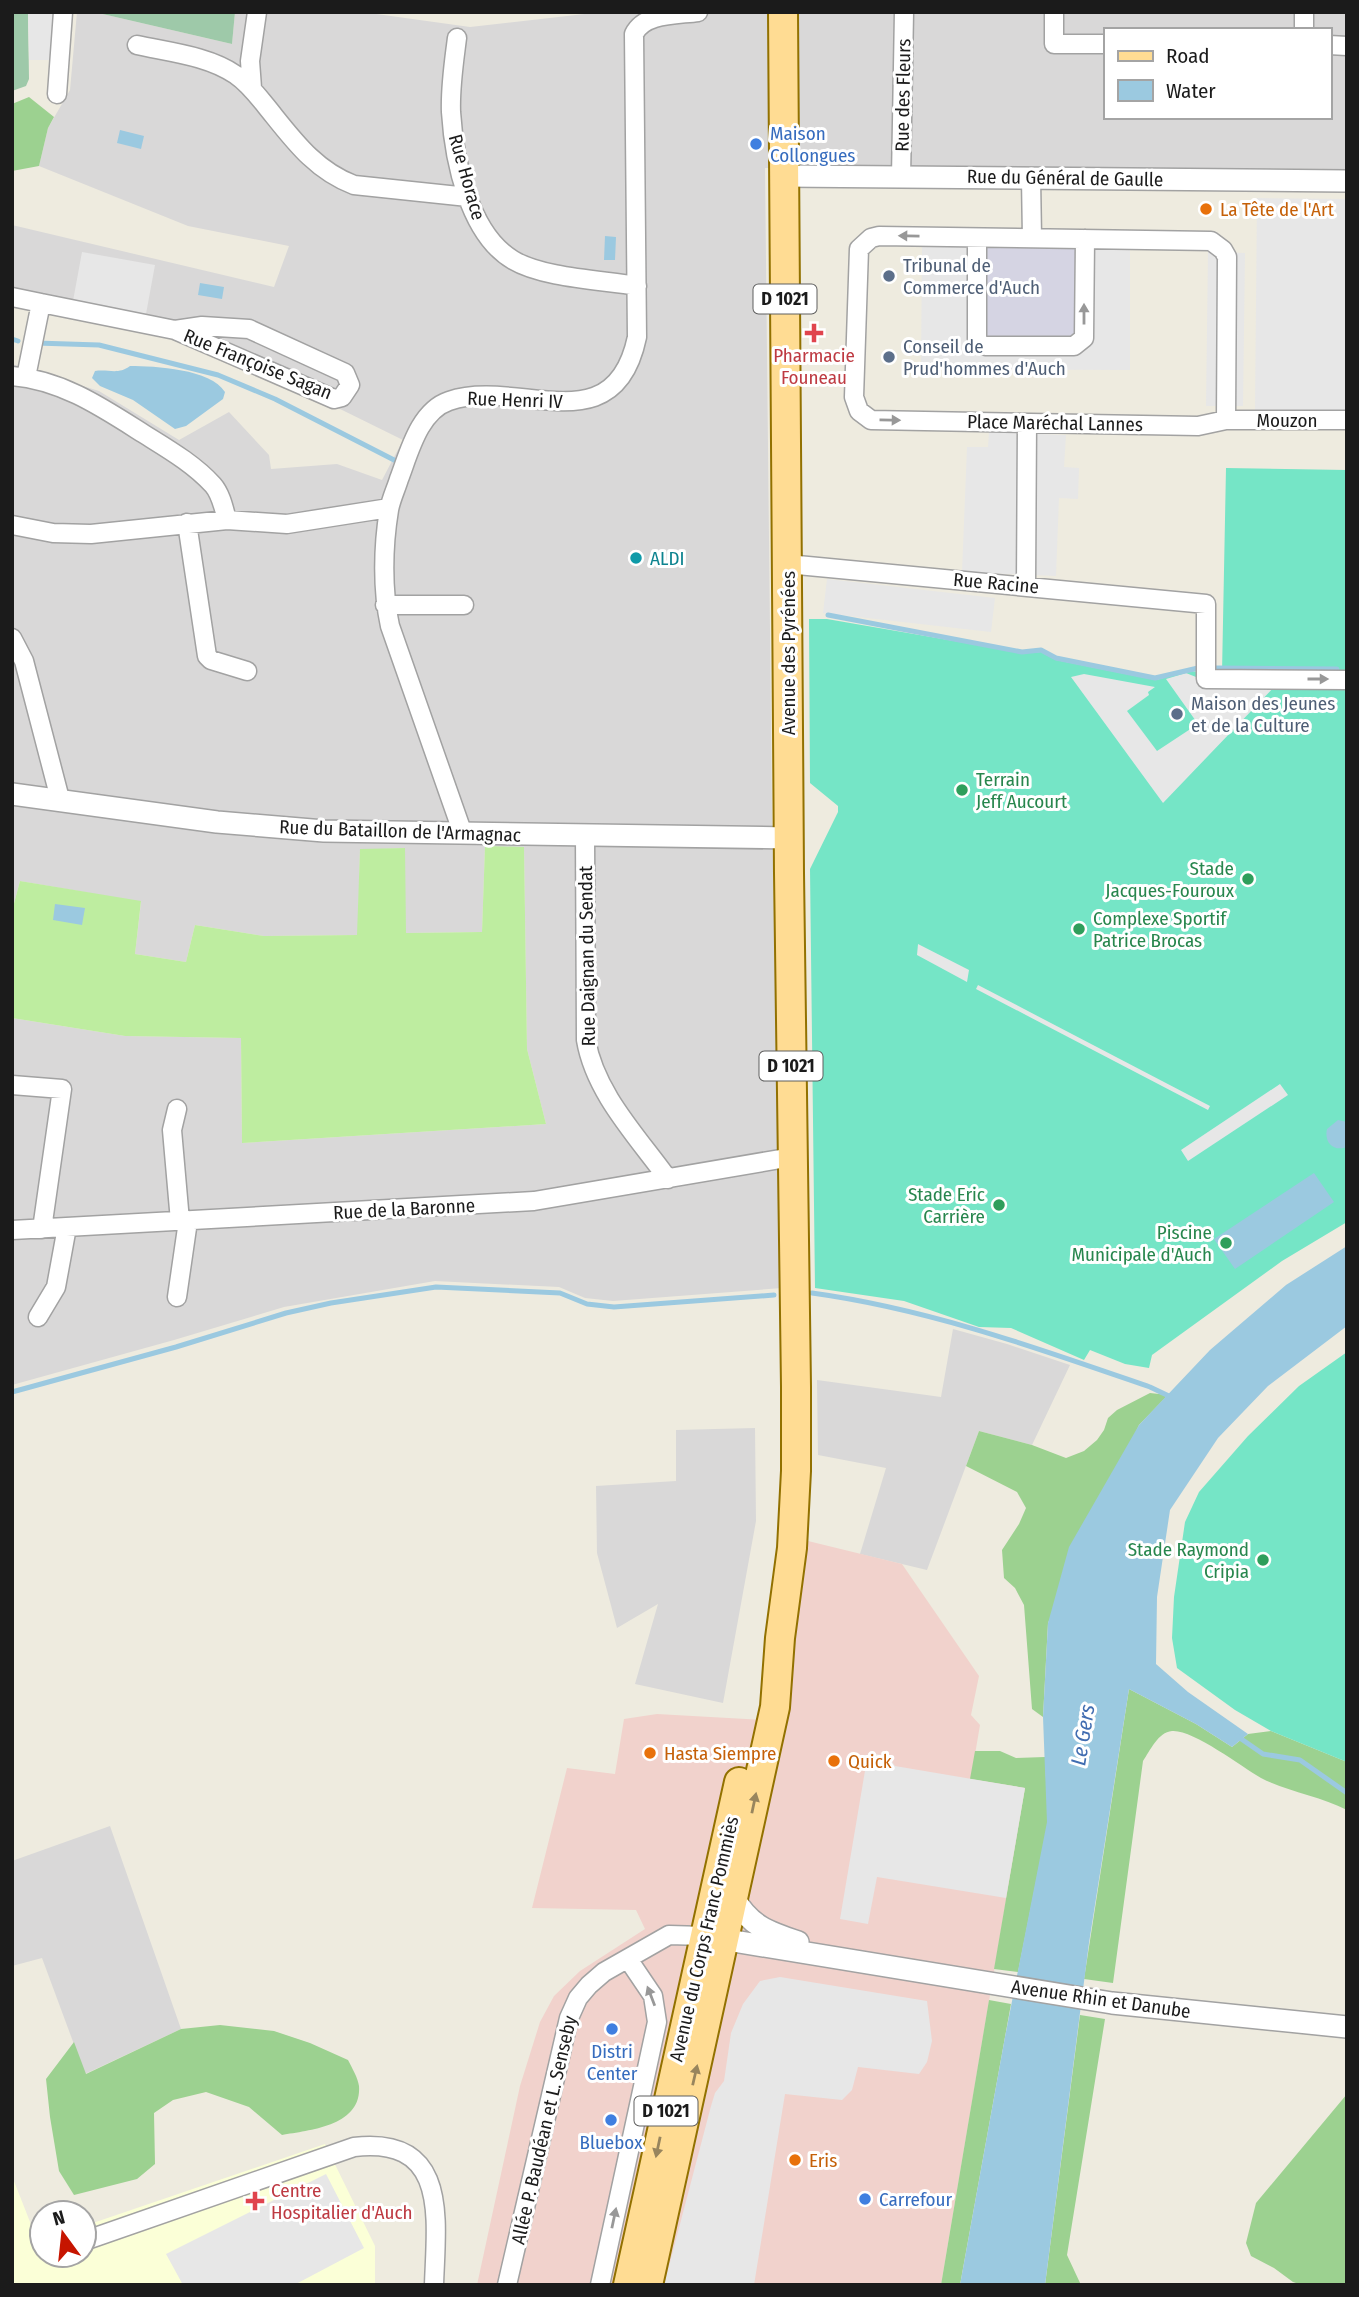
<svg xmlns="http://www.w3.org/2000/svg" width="1359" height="2297" viewBox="0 0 1359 2297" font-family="'Fira Sans Condensed',sans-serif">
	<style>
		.residential { fill: #d9d8d8; fill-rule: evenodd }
		.commercial { fill: #f1d2cc }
		.education { fill: #fbffd7 }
		.grass { fill: #beeda0 }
		.forest { fill: #9cd190 }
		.cemetery { fill: #9ec9a9 }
		.pitch { fill: #75e5c6 }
		.parking { fill: #e7e7e7 }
		.plaza { fill: #d5d4e3 }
		.water { fill: #9bc9e0 }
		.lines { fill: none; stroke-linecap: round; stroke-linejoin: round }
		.stream { stroke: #9bc9e0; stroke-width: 5 }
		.minor-casing { stroke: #a2a2a2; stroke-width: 21 }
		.tertiary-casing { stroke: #a2a2a2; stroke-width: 24 }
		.primary-casing { stroke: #927100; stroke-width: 32 }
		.minor { stroke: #fff; stroke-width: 18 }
		.tertiary { stroke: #fff; stroke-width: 21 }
		.primary { stroke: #ffdc93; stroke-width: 28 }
		.oneway { fill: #989898 }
		.oneway2 { fill: #98855d }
		.shop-dot { fill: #3f7fe0; stroke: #fff; stroke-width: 2.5 }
		.food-dot { fill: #e8710a; stroke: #fff; stroke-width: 2.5 }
		.service-dot { fill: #5c6f8a; stroke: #fff; stroke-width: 2.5 }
		.health-dot { fill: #e0444e; stroke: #fff; stroke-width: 2.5 }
		.culture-dot { fill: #0f9aa8; stroke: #fff; stroke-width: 2.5 }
		.leisure-dot { fill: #2e9e5b; stroke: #fff; stroke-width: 2.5 }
		.labels { text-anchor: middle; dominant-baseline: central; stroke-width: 6; stroke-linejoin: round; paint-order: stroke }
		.shield { fill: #fff; stroke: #5f5f5f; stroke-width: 2 }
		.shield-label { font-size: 18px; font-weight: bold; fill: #1b1b1b }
		.street-label { font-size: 19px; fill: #1b1b1b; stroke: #fff }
		.shop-label { font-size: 19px; fill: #366cbe; stroke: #fff; text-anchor: start }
		.food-label { font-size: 19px; fill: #c56008; stroke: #fff; text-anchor: start }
		.service-label { font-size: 19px; fill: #4e5e75; stroke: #fff; text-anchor: start }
		.health-label { font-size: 19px; fill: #be3a42; stroke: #fff }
		.culture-label { font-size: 19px; fill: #0d838f; stroke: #fff; text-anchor: start }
		.leisure-label { font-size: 19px; fill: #27864d; stroke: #fff; text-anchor: end }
		.water-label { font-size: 21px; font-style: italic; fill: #416db1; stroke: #fff }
	</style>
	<rect width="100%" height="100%" fill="#eeebdf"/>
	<!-- residential -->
	<path class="residential" d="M77,12H94L232,44L235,12H362L470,27L602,12H1347V169L765,168L772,816L782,1288L613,1301L585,1298L559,1287L435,1281L284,1307L174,1340L12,1385V1018L125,1036L241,1038L242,1143L546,1124L527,1049L524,847H485L482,932L405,933V848L360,850L358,935L264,936L195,925L186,962L135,954L141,902L20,881L12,911V364L99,391L179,440L229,412L269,455L271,469L337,464L382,480L403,440L334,406L174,339L12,305V225L274,287L289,246L188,226L39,166L48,128L70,90ZM1105,30H1329V117H1105Z
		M953,1329L1007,1344L1070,1365L1032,1445L979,1431L927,1570L860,1554L886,1468L818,1455L817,1380L941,1397Z
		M755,1428L756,1521L723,1703L635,1684L658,1604L617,1628L597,1553L596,1486L676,1481V1430Z
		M110,1826L181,2029L85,2074L42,1958L12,1966V1861Z"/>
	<!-- commercial -->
	<path class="commercial" d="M808,1541L902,1564L979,1676L971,1715L980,1725L971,1778L1025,1788L941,2285H477L520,2086L540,2022L554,1996L580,1971L645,1929L636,1910L532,1908L567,1768L615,1774L624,1719L657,1714L783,1721Z"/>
	<!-- education -->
	<path class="education" d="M325,2144L375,2246V2285H12V2176L32,2227L42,2236V2255H84V2226Z"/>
	<!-- grass -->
	<path class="grass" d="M485,846L524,847L527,1049L546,1124L242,1143L241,1038L125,1036L12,1018V911L20,881L141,901L135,954L186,962L195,925L264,936L357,935L360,849L405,848L406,933L482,932Z"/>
	<!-- forest -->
	<path class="forest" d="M29,97L54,117L48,128L39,166L12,171V104Z
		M1150,1393L1168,1395L1139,1425L1048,1623L1043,1717L1032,1709L1024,1605L1015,1588L1004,1578L1002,1550L1019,1524L1026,1508L1017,1492L966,1466L979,1431L1032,1445L1066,1458L1084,1451L1097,1440L1104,1430L1108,1418L1117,1410Z
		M1129,1689L1196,1724L1232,1747L1248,1734L1271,1731L1347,1762V1810C1320,1796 1288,1792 1261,1778C1241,1766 1192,1729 1172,1731C1158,1732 1150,1751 1143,1761L1113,1983L1084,1979Z
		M975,1751H1000L1016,1758L1045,1757L1048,1822L1018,1972L994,1969L1025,1788L970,1779Z
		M989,2000L1011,2004L960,2285H941Z
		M1080,2015L1105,2019L1067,2255L1081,2285H1045Z
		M220,2025L274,2031L310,2043L348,2060C352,2068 358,2078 359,2086C362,2126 310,2130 282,2135L249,2107L206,2092L173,2100L154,2113L155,2164L137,2179L74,2195L59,2171L50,2117L46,2079L74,2042L86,2074L181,2029Z
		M1347,2094V2285H1302L1293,2282L1274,2268L1251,2256L1246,2243L1256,2203Z"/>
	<!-- cemetery -->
	<path class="cemetery" d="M12,12H28L29,79L26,86L12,91Z
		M94,12H235L232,44Z"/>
	<!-- pitch -->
	<path class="pitch" d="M1226,468L1347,470V1222L1282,1261L1152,1355L1149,1368L1125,1364L1090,1350L1084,1360L1011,1328L979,1327L904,1301L815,1288L810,869L838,812V806L810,783L809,619H827L1024,653L1041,652L1056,660L1156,680L1188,671L1222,673Z
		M1347,1352V1762L1271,1731L1235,1710L1177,1668L1172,1638L1174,1597L1185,1522L1199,1492L1248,1436L1299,1386Z"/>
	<!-- parking -->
	<path class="parking" d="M28,12H53V60H29Z
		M1257,198L1347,199V412L1255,411Z
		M922,247H1130V370L921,369Z
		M82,252L155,265L146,314L73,301Z
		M1208,252L1245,253L1243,406H1206Z
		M989,432L1066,435L1064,467L1079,468L1078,499L1059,498L1056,576L962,572L967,447H988Z
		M827,579L995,598L991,632L823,613Z
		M1186,673L1211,683L1276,685L1163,803L1071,677L1084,674L1155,687L1148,692L1149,695L1127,711L1157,751L1198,724L1166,679Z
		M918,944L969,970L967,982L917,955Z
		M978,985L1210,1106L1208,1110L976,989Z
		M1280,1084L1288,1095L1188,1161L1181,1150Z
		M868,1753L888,1756L895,1766L1025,1788L1006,1898L877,1877L868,1924L840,1919Z
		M780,1977L927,2001L932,2041L927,2062L919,2074L858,2067L852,2090L842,2100L785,2094L754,2285H664L711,2106L715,2093L724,2081L731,2033L743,2004L760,1981Z
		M326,2174L364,2248L294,2285H183L166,2254Z"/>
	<!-- plaza -->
	<path class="plaza" d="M982,247H1079V340H981Z"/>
	<!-- water -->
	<path class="water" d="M120,130L144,136L141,149L117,143Z
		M605,236L616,237L615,260H604Z
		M200,283L224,287L222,299L198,295Z
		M130,366C155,366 211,369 225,392L223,399L186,426L175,429L133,400L100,386L92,378L95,371C109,369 118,375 130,366Z
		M55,904L85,908L82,925L53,920Z
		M1338,1120L1347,1122V1147C1333,1152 1324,1142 1327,1129Z
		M1314,1173L1334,1202L1235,1269L1214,1239Z
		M1347,1246V1326L1268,1386L1218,1438L1170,1510L1157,1597L1156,1664L1188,1692L1248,1734L1232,1747L1196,1724L1129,1689L1089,1943L1045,2285H960L1005,2037L1047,1822L1043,1717L1048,1623L1069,1547L1139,1425L1210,1350L1286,1285Z"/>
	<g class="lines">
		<!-- stream -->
		<path class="stream" d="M12,339L18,341
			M36,343L99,345L218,375L275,399L396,461
			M828,615L1022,652L1041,650L1056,658L1155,678L1198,668
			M1216,668L1337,669
			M812,1293C929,1309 1040,1349 1150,1387L1171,1397
			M12,1392L176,1347L286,1313L331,1303L436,1287L560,1293L587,1304L614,1307L774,1295
			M1237,1736L1263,1754L1300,1760L1347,1793"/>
		<!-- minor casing -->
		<g class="minor-casing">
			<path id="minor" d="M1054,12V44H1105
				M1304,30V12
				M457,38C454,62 450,87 451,112C454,160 469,234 513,260C543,278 602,280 637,286
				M137,45C169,52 209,56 236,75C248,83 257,95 266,106C292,138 314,170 354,185L468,197
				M1329,45L1347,46
				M252,88L250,61L257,12
				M57,94L63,12
				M901,177L904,12
				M1031,178L1032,238
				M977,238V339L981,345L986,346H1074L1084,338L1085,239
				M12,297L41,303L26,377
				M41,303L175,330L334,399L342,397L350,385L345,373L249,329L202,326L175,330
				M12,376C62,380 103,408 144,434C168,449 194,464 213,485C221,494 224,509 227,520L287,524L389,508
				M1226,420L1227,257L1223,250L1211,241L879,236L871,238L859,249L854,397L859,411L871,420L1198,426L1226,420H1347
				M187,523L207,656L211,660L247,671
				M12,525L53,533L91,534L227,520
				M787,564L1206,604V679L1347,680
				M1026,585L1027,423
				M385,605H464
				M12,638L24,661L60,799
				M463,834L390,626C382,590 383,546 389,510C391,499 396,489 399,479C409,453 419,411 449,401C518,377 614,447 637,337L634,34C644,13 677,15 698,12
				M585,835L586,1040C595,1093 637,1136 668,1179
				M12,1085L62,1089L42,1229
				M177,1109L172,1130L180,1221
				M12,1230L534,1201L792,1157
				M177,1297L188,1221
				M38,1317L56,1287L67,1227
				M84,2241L354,2147C450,2136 436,2220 434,2285
				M507,2285L569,2018L578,1998L589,1985L604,1972L669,1935L704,1936
				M600,2285L657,2022L653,1996L628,1959"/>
		</g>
		<!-- tertiary casing -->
		<g class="tertiary-casing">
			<path id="tertiary" d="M784,176L1347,181
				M12,794L217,822L324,831L789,838
				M734,1898C750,1926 768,1932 798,1942
				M709,1937L1112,2003L1347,2027"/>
		</g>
		<!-- primary casing -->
		<g class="primary-casing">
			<path id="primary" d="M628,2285L739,1782
				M648,2285L775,1707L780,1638L792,1548L796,1471V1387L789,873L783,12"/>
		</g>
		<!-- minor -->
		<use href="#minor" class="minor"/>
		<!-- tertiary -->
		<use href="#tertiary" class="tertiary"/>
		<!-- primary -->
		<use href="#primary" class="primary"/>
	</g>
	<!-- one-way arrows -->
	<defs><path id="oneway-solid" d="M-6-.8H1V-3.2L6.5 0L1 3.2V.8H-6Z" transform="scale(1.75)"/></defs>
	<g class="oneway">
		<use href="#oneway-solid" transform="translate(909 236) rotate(-179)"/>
		<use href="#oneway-solid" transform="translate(1084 314) rotate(-90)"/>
		<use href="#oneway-solid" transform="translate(890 420) rotate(1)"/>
		<use href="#oneway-solid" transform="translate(1318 679)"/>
		<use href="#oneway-solid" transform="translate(651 1996) rotate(-111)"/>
		<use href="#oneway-solid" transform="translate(614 2218) rotate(-78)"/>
	</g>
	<g class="oneway2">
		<use href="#oneway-solid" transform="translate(754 1803) rotate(-78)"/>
		<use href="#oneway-solid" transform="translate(695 2075) rotate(-77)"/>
		<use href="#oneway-solid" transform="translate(658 2147) rotate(102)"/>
	</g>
	<!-- markers -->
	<g class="shop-dot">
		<circle cx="756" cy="144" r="7"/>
		<circle cx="612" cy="2029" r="7"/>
		<circle cx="611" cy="2120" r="7"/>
		<circle cx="865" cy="2199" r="7"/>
	</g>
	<g class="food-dot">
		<circle cx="1206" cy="209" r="7"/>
		<circle cx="650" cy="1753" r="7"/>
		<circle cx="834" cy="1761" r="7"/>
		<circle cx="795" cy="2160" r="7"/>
	</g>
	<g class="service-dot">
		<circle cx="889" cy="276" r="7"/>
		<circle cx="889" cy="357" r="7"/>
		<circle cx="1177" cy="714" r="7"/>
	</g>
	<g class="health-dot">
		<path d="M810.5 322.5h7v7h7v7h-7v7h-7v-7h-7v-7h7z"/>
		<path d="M251.5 2190.5h7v7h7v7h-7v7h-7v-7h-7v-7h7z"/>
	</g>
	<circle class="culture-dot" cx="636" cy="558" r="7"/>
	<g class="leisure-dot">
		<circle cx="962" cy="790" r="7"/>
		<circle cx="1248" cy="879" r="7"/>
		<circle cx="1079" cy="929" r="7"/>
		<circle cx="999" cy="1205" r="7"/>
		<circle cx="1226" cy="1243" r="7"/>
		<circle cx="1263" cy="1560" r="7"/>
	</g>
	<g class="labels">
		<!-- shield labels -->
		<g class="shield">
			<rect x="753.5" y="284.5" width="63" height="29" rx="5"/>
			<rect x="759.5" y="1051.5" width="63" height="29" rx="5"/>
			<rect x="634.5" y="2096.5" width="63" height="29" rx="5"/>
		</g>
		<g class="shield-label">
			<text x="785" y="299">D 1021</text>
			<text x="791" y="1066">D 1021</text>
			<text x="666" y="2111">D 1021</text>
		</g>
		<!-- street labels -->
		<g class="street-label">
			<text transform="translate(903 95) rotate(-89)">Rue des Fleurs</text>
			<text transform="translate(467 177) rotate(74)">Rue Horace</text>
			<text transform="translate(1065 178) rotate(1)">Rue du Général de Gaulle</text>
			<text transform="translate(258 364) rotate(22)">Rue Françoise Sagan</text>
			<text transform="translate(515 400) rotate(2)">Rue Henri IV</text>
			<text x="1287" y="420">Mouzon</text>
			<text transform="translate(1055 423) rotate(1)">Place Maréchal Lannes</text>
			<text transform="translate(996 583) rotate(5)">Rue Racine</text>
			<text transform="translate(788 653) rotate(-90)">Avenue des Pyrénées</text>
			<text transform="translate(400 831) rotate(2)">Rue du Bataillon de l'Armagnac</text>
			<text transform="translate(587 956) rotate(-91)">Rue Daignan du Sendat</text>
			<text transform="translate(404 1209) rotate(-3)">Rue de la Baronne</text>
			<text transform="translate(704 1939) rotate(-77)">Avenue du Corps Franc Pommiès</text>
			<text transform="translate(1101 1999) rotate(8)">Avenue Rhin et Danube</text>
			<text transform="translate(544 2130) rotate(-77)">Allée P. Baudéan et L. Senseby</text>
		</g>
		<!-- shop labels -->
		<g class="shop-label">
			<text x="770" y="133">Maison<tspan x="770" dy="22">Collongues</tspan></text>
			<text x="612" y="2051" text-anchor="middle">Distri<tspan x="612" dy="22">Center</tspan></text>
			<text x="611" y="2142" text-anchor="middle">Bluebox</text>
			<text x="879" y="2199">Carrefour</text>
		</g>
		<!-- food labels -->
		<g class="food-label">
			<text x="1220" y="209">La Tête de l'Art</text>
			<text x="664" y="1753">Hasta Siempre</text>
			<text x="848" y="1761">Quick</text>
			<text x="809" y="2160">Eris</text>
		</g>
		<!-- service labels -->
		<g class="service-label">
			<text x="903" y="265">Tribunal de<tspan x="903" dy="22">Commerce d'Auch</tspan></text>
			<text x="903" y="346">Conseil de<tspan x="903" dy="22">Prud'hommes d'Auch</tspan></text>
			<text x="1191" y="703">Maison des Jeunes<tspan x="1191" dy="22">et de la Culture</tspan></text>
		</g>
		<!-- health labels -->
		<g class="health-label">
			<text x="814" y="355">Pharmacie<tspan x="814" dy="22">Founeau</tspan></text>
			<text x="271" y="2190" text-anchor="start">Centre<tspan x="271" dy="22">Hospitalier d'Auch</tspan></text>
		</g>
		<!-- culture labels -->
		<g class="culture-label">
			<text x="650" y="558">ALDI</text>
		</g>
		<!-- leisure labels -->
		<g class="leisure-label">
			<text x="976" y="779" text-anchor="start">Terrain<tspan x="976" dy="22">Jeff Aucourt</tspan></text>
			<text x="1234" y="868">Stade<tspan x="1234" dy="22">Jacques-Fouroux</tspan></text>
			<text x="1093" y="918" text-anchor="start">Complexe Sportif<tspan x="1093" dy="22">Patrice Brocas</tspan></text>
			<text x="985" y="1194">Stade Eric<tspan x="985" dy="22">Carrière</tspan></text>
			<text x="1212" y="1232">Piscine<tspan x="1212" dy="22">Municipale d'Auch</tspan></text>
			<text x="1249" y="1549">Stade Raymond<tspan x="1249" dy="22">Cripia</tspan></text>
		</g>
		<!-- water labels -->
		<g class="water-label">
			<text transform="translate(1083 1735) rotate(-81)">Le Gers</text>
		</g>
	</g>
	<!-- border -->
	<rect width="1359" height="2297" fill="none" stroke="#1b1b1b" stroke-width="28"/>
	<!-- legend -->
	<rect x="1104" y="28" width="228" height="91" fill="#ffffff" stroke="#a4a4a4" stroke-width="2"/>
	<rect x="1118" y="51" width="35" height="10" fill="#ffdc93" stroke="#a4a4a4" stroke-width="2"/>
	<text x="1166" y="63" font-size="21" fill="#1b1b1b">Road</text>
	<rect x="1118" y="80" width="35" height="21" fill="#9bc9e0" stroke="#a4a4a4" stroke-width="2"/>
	<text x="1166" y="98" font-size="21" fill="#1b1b1b">Water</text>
	<!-- north arrow -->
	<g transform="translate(63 2234) rotate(345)"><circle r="33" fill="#ffffff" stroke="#a4a4a4" stroke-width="2"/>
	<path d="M0-5L12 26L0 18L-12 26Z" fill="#c61500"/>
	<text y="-10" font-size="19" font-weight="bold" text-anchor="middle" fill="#1b1b1b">N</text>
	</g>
</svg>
